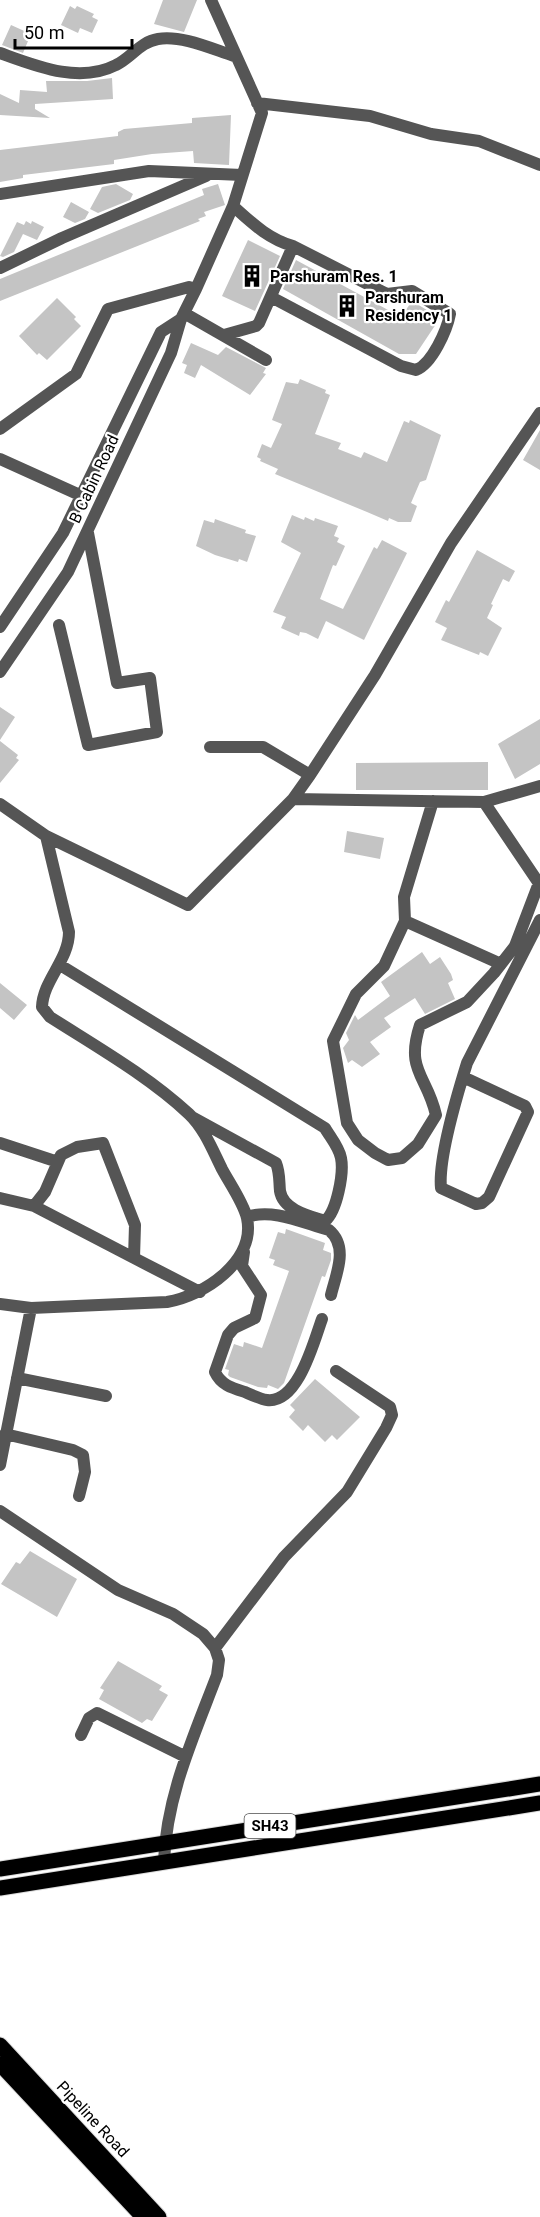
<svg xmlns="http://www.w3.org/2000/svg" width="540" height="2217" viewBox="0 0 540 2217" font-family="Roboto,sans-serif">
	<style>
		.building { fill: #c4c4c4 }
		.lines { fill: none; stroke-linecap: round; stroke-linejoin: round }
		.primary-casing { stroke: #dbdbdb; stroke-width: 17 }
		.minor { stroke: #555; stroke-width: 12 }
		.primary { stroke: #000; stroke-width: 15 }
		.labels { text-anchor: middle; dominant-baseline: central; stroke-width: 4.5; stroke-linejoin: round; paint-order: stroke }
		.shield { fill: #fff; stroke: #4c4c4c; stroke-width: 1.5 }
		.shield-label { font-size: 15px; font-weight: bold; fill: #000 }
		.poi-label { font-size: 16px; font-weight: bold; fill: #000; stroke: #fff; text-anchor: start }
		.street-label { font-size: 16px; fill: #000; stroke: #fff }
	</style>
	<rect width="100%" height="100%" fill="#fff"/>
	<!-- building -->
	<path class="building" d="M163,0H197L184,32L154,24Z
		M70,6L75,9L77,6L94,14L92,17L98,20L92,33L80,28L78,33L61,25Z
		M11,25L31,34L23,53L2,45Z
		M112,78L113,99L35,104V109L50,118L0,115V94L19,103L20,90L47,92L46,81H87Z
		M231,115L229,165L194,163L193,151L152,154L114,160V164L23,175V178L0,182V150L118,136V132L124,129L192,123V118Z
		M116,184L133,194L130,200L98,213L90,209L102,187Z
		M218,184L225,205L204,212L206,216L198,219L200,221L0,301V279L204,195L202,189Z
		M71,202L89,212L85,219L75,223L63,217Z
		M26,221L31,224L32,221L44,227L37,240L23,234L14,252L3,257L0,256L17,222L24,225Z
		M248,240L280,256L255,311L222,296Z
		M296,260L401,317L412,301L440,318L416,354H399L283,289Z
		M57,298L76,317L74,319L81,326L47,360L39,353L37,355L19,336Z
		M191,343L218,355L226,347L266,368L263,373L266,374L250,395L201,365L195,378L184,373L187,365L182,363Z
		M300,379L326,390L325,393L330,395L315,434L341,443L338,449L361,458L364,452L387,462L404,421L409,423L410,420L441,435L426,480L420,482L411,503L417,506L411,522H398L389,518L388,521L367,512L275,474L278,469L260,461L261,459L257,457L262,444L271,448L282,424L272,420L286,382L298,384Z
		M540,430V470L523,460Z
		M292,515L304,520L305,517L314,521L315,518L338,526L334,536L339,538L337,542L345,546L336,566L333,565L320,599L343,609L374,547L377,549L382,540L407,553L364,640L326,621L318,639L306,633L300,632L299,636L281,628L286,617L273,612L301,553L281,542Z
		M215,519L246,530L245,533L256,536L247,562L239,559L238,562L215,555L196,546L204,520L214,523Z
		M477,550L515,571L509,582L503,579L491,604L493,605L487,618L502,628L488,656L480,652L479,655L441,640L447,628L435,622L446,600L449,602Z
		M0,707L15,717L0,740Z
		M540,719V764L515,779L498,744Z
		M0,741L18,755L16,758L19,760L0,783Z
		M488,762V790H356V763Z
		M347,831L384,838L380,859L344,852Z
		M422,952L430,964L440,957L451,974L453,980L448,983L455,999L425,1014L415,998L384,1018L391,1027L370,1042L380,1054L362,1067L352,1060L348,1063L343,1048L349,1040L346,1033L355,1015L358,1020L390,996L381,982Z
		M0,983L27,1005L14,1020L0,1008Z
		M286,1229L325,1243L323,1250L331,1253V1260L325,1277L322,1276L284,1383L278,1389L268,1385L267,1388L258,1387L230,1377L228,1375L229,1370L225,1369L234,1344L243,1347L244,1342L262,1348L289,1271L273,1265L275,1260L269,1258L278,1232L285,1234Z
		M315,1379L360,1417L337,1440L332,1435L325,1442L308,1425L303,1431L289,1417L295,1410L290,1405Z
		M30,1551L77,1579L57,1617L1,1584L16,1562L20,1564Z
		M118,1661L162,1686L159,1690L168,1695L152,1721L147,1719L142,1723L99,1699L104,1690L100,1688Z"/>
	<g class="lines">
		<!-- primary casing -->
		<g class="primary-casing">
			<path id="primary" d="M0,1869L540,1784
				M0,1888L540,1803
				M0,2045L159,2217
				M0,2064L143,2217"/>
		</g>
		<!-- minor -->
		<path class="minor" d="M0,53C36,66 79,84 116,65C131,58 140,42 158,39C182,35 212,49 234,56
			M257,103L370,116L431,134L479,141L540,165
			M0,194L149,171L242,175
			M233,206C252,223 268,239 293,246L387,294L412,291L450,314C447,330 432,364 416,370L401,366L271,297
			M0,268L62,238L206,176
			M184,313L266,360
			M224,335L256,326L259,323L293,246
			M0,429L76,374L108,309L189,287L196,289L233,206L262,113L211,0
			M0,459L82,496
			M59,625L88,745L157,732L150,678L117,683L88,533
			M0,627L63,533L161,332L181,319
			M0,672L68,572L171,353L181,319L196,289
			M210,747H263L310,775
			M293,799L484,802L540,786
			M433,801L404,897L405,921L384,966L356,994L333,1041L347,1123L358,1140L375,1153L388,1160L402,1158L418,1144L436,1115C427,1075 405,1071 420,1025L467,1002L494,973L515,946L539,883
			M484,802L540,885
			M0,804L46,836L188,905L293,799L310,775L375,675L451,543L540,413
			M405,921L501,964
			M60,965L325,1128C330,1137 339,1147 341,1158C344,1173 337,1211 325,1221C309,1216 283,1210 280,1191C279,1181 280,1173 276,1163L192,1117
			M463,1077L525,1106L528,1112L489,1197L482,1203L476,1204L441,1188C438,1159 458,1092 467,1063L540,920
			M0,1143L58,1162
			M0,1198L34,1206L45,1192L61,1155L77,1147L103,1143L135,1225L134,1258L200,1292
			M34,1206L134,1258
			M247,1217C273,1208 303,1223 329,1230C349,1247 336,1274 331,1295
			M244,1252L242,1266L261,1295L255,1318L234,1328L228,1335L215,1372C221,1385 232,1388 245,1392C252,1395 260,1399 267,1400C298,1404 314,1341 322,1319
			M0,1304L31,1308L167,1302C204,1296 256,1261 247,1218C243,1202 230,1184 222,1169C213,1151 204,1128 189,1114C148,1076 97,1047 50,1017L42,1007C43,980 69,960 69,932L46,836
			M17,1378L106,1396
			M5,1434L73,1450L83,1455L85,1472L79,1496
			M0,1465L31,1308
			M0,1511L118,1590L173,1614L203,1634L215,1648L219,1660L217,1675C194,1736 166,1796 164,1862
			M215,1648L284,1557L347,1492L386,1428L392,1415L390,1407L336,1371
			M81,1735L89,1718L97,1713L186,1757"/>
		<!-- primary -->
		<use href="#primary" class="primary"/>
	</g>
	<!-- icons -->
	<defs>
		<g id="building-bare" transform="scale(1.8)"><path d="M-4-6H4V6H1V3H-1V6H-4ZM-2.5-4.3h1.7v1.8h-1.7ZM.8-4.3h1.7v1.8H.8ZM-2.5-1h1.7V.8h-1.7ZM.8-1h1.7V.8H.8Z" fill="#000" stroke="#fff" stroke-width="2.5" paint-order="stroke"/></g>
	</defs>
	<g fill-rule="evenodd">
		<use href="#building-bare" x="252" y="276"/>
		<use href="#building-bare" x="347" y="306"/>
	</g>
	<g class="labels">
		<!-- shield labels -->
		<rect class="shield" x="244.5" y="1814" width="51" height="24" rx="4.5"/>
		<g class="shield-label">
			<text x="270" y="1826">SH43</text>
		</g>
		<!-- poi labels -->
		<g class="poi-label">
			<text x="270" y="276">Parshuram Res. 1</text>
			<text x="365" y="297">Parshuram<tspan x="365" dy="18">Residency 1</tspan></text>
		</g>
		<!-- street labels -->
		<g class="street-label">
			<text transform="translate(94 479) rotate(-65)">B Cabin Road</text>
			<text transform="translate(93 2119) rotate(47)">Pipeline Road</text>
		</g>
	</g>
	<!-- scale -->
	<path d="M15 39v9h117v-9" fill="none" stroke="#000000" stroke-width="3"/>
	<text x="24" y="39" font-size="18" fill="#000000" stroke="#ffffff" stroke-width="4.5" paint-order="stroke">50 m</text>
</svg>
